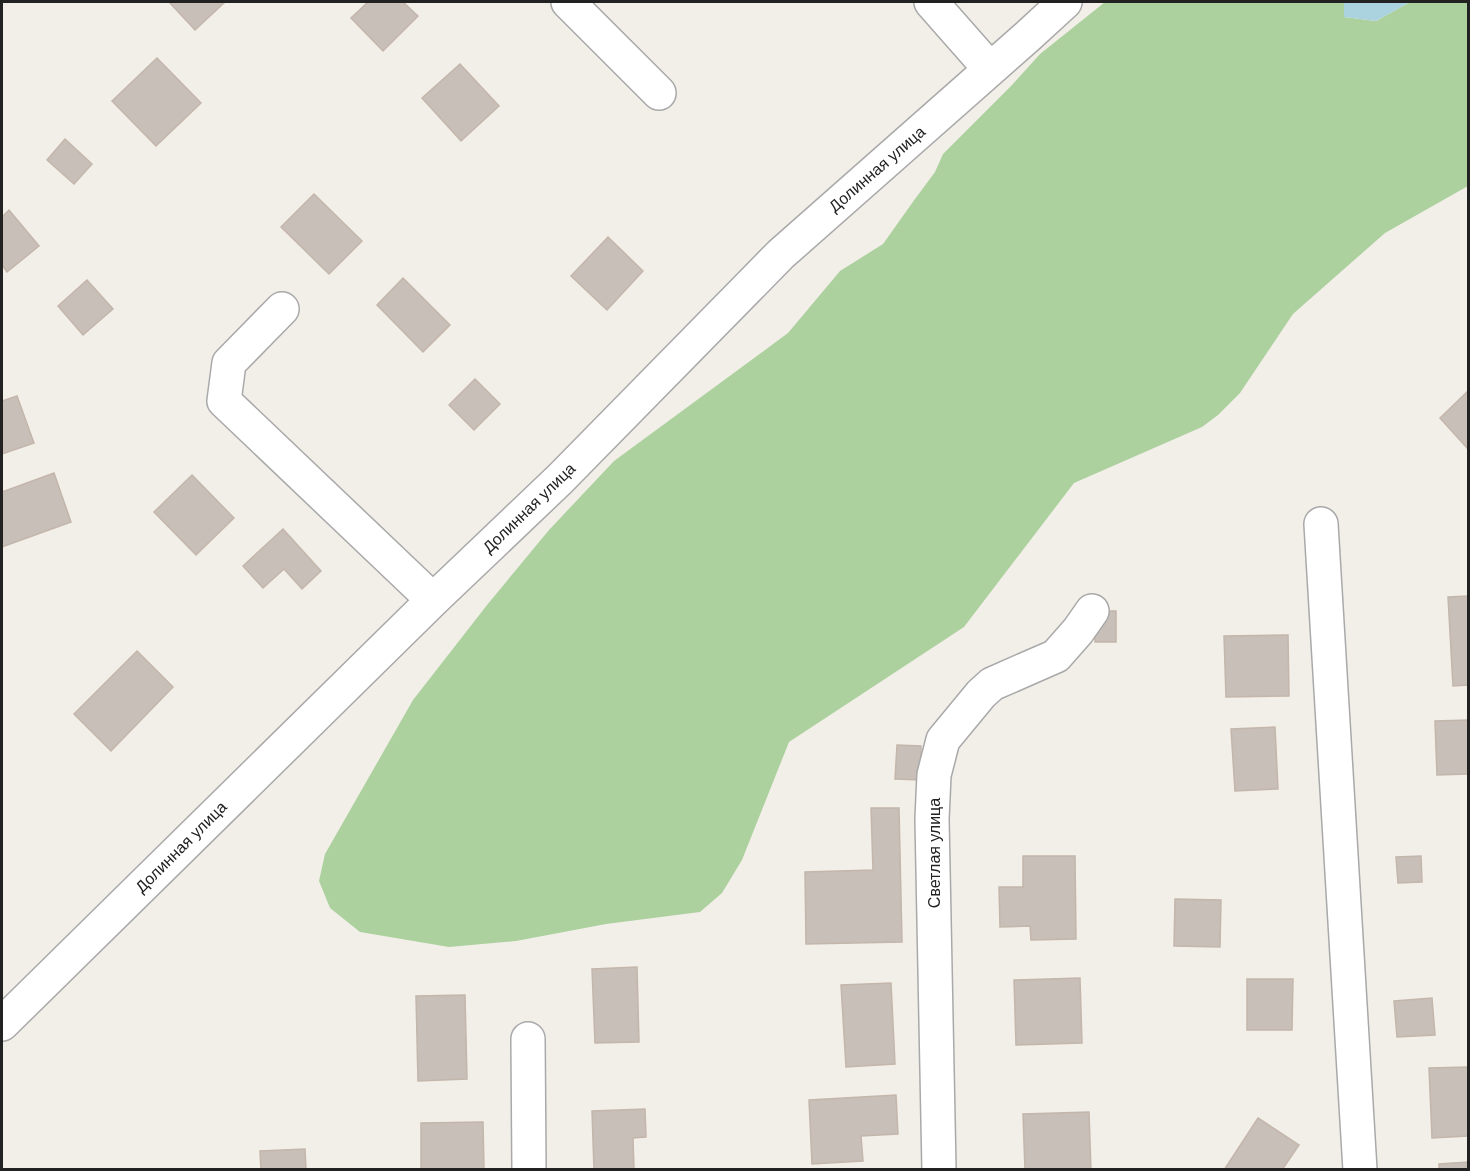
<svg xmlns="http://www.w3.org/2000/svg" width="1470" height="1171" viewBox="0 0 1470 1171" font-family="'DM Sans',sans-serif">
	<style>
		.forest { fill: #add19e }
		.water { fill: #aad3df }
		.building { fill: #c7bfb8; stroke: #c4b6ab; stroke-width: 1.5 }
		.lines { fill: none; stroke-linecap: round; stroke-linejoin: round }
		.minor-casing { stroke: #a9a9a9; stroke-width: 36 }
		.minor { stroke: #fff; stroke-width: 33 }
		.labels { text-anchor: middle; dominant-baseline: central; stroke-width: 4.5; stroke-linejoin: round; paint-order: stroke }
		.street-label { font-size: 16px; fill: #222; stroke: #fff }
	</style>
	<rect width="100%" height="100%" fill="#f2efe9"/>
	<!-- forest -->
	<path class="forest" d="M1105,2H1344V17L1376,21L1410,2H1468V186L1385,233L1293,314L1240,393L1218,415L1202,427L1074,483L964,627L789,742L742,860L722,893L700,912L606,924L516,941L449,947L360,932L330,908L319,881L325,854L413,700L487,605L549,530L614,461L788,333L840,271L883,244L915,199L935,172L943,154L1012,85L1040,54Z"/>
	<!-- water -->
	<path class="water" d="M1344,2H1410L1376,21L1344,17Z"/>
	<!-- building -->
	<path class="building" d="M169,2H225L195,30Z
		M368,2H403L418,16L383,51L351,18Z
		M157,58L201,103L156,146L112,101Z
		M460,64L499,106L461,141L422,98Z
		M65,139L92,164L74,184L47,160Z
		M314,194L362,241L329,274L281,227Z
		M9,210L39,246L7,272L2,265V217Z
		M608,237L643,271L607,310L571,276Z
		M403,278L450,325L423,352L377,305Z
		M87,280L113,309L83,335L58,306Z
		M475,379L500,404L474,430L449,405Z
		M1468,391V449L1440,418Z
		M17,396L34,443L2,454V401Z
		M54,473L71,522L2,547V492Z
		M192,475L234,518L196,555L154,512Z
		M283,529L321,571L302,589L284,569L263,588L243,566Z
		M1468,596V685L1453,686L1448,597Z
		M1095,611H1116V642H1095Z
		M1288,635L1289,696L1226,697L1224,636Z
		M137,651L173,687L111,751L74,714Z
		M1468,720V774L1437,775L1435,721Z
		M1275,727L1278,789L1235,791L1231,729Z
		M897,745L921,746L920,780L895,779Z
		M871,808H899L902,942L806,944L805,872L873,870Z
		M1023,856H1075L1076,939L1031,940L1030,926L1000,927L999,887H1023Z
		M1421,856L1422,882L1398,883L1396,857Z
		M1175,899L1221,900L1220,947L1174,946Z
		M637,967L639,1042L595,1043L592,969Z
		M1080,978L1082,1043L1016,1045L1014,980Z
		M1247,979H1293L1292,1030H1247Z
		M891,983L895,1064L846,1067L841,985Z
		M465,995L467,1079L418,1081L416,996Z
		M1432,998L1435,1035L1397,1037L1394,1001Z
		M1468,1067V1136L1432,1138L1429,1068Z
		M896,1095L898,1134L861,1136L863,1161L812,1164L809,1100Z
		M645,1109L646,1137L633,1138L634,1170H594L592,1111Z
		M1089,1112L1091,1170H1025L1023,1114Z
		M1258,1118L1299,1145L1282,1170H1224Z
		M483,1122L484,1170H421V1123Z
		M305,1149L306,1170H261L260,1151Z
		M1468,1162V1170H1439V1164Z"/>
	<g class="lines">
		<!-- minor casing -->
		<g class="minor-casing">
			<path id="minor" d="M568,2L659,93
				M931,2L990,69
				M282,309L229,363L224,401L433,600
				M1321,524L1360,1170
				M2,1024L433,600L560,479L781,254L1028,36L1065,2
				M528,1039L529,1170
				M939,1170L932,819L934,775L943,740L981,694L992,684L1056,656L1078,631L1092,611"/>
		</g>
		<!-- minor -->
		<use href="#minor" class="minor"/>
	</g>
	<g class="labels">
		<!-- street labels -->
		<g class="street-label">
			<text transform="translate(877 169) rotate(-41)">Долинная улица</text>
			<text transform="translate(529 508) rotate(-44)">Долинная улица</text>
			<text transform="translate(181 847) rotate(-45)">Долинная улица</text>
			<text transform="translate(934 853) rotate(-90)">Светлая улица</text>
		</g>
	</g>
	<!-- border -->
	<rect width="1470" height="1171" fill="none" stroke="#222222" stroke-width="6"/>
</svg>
